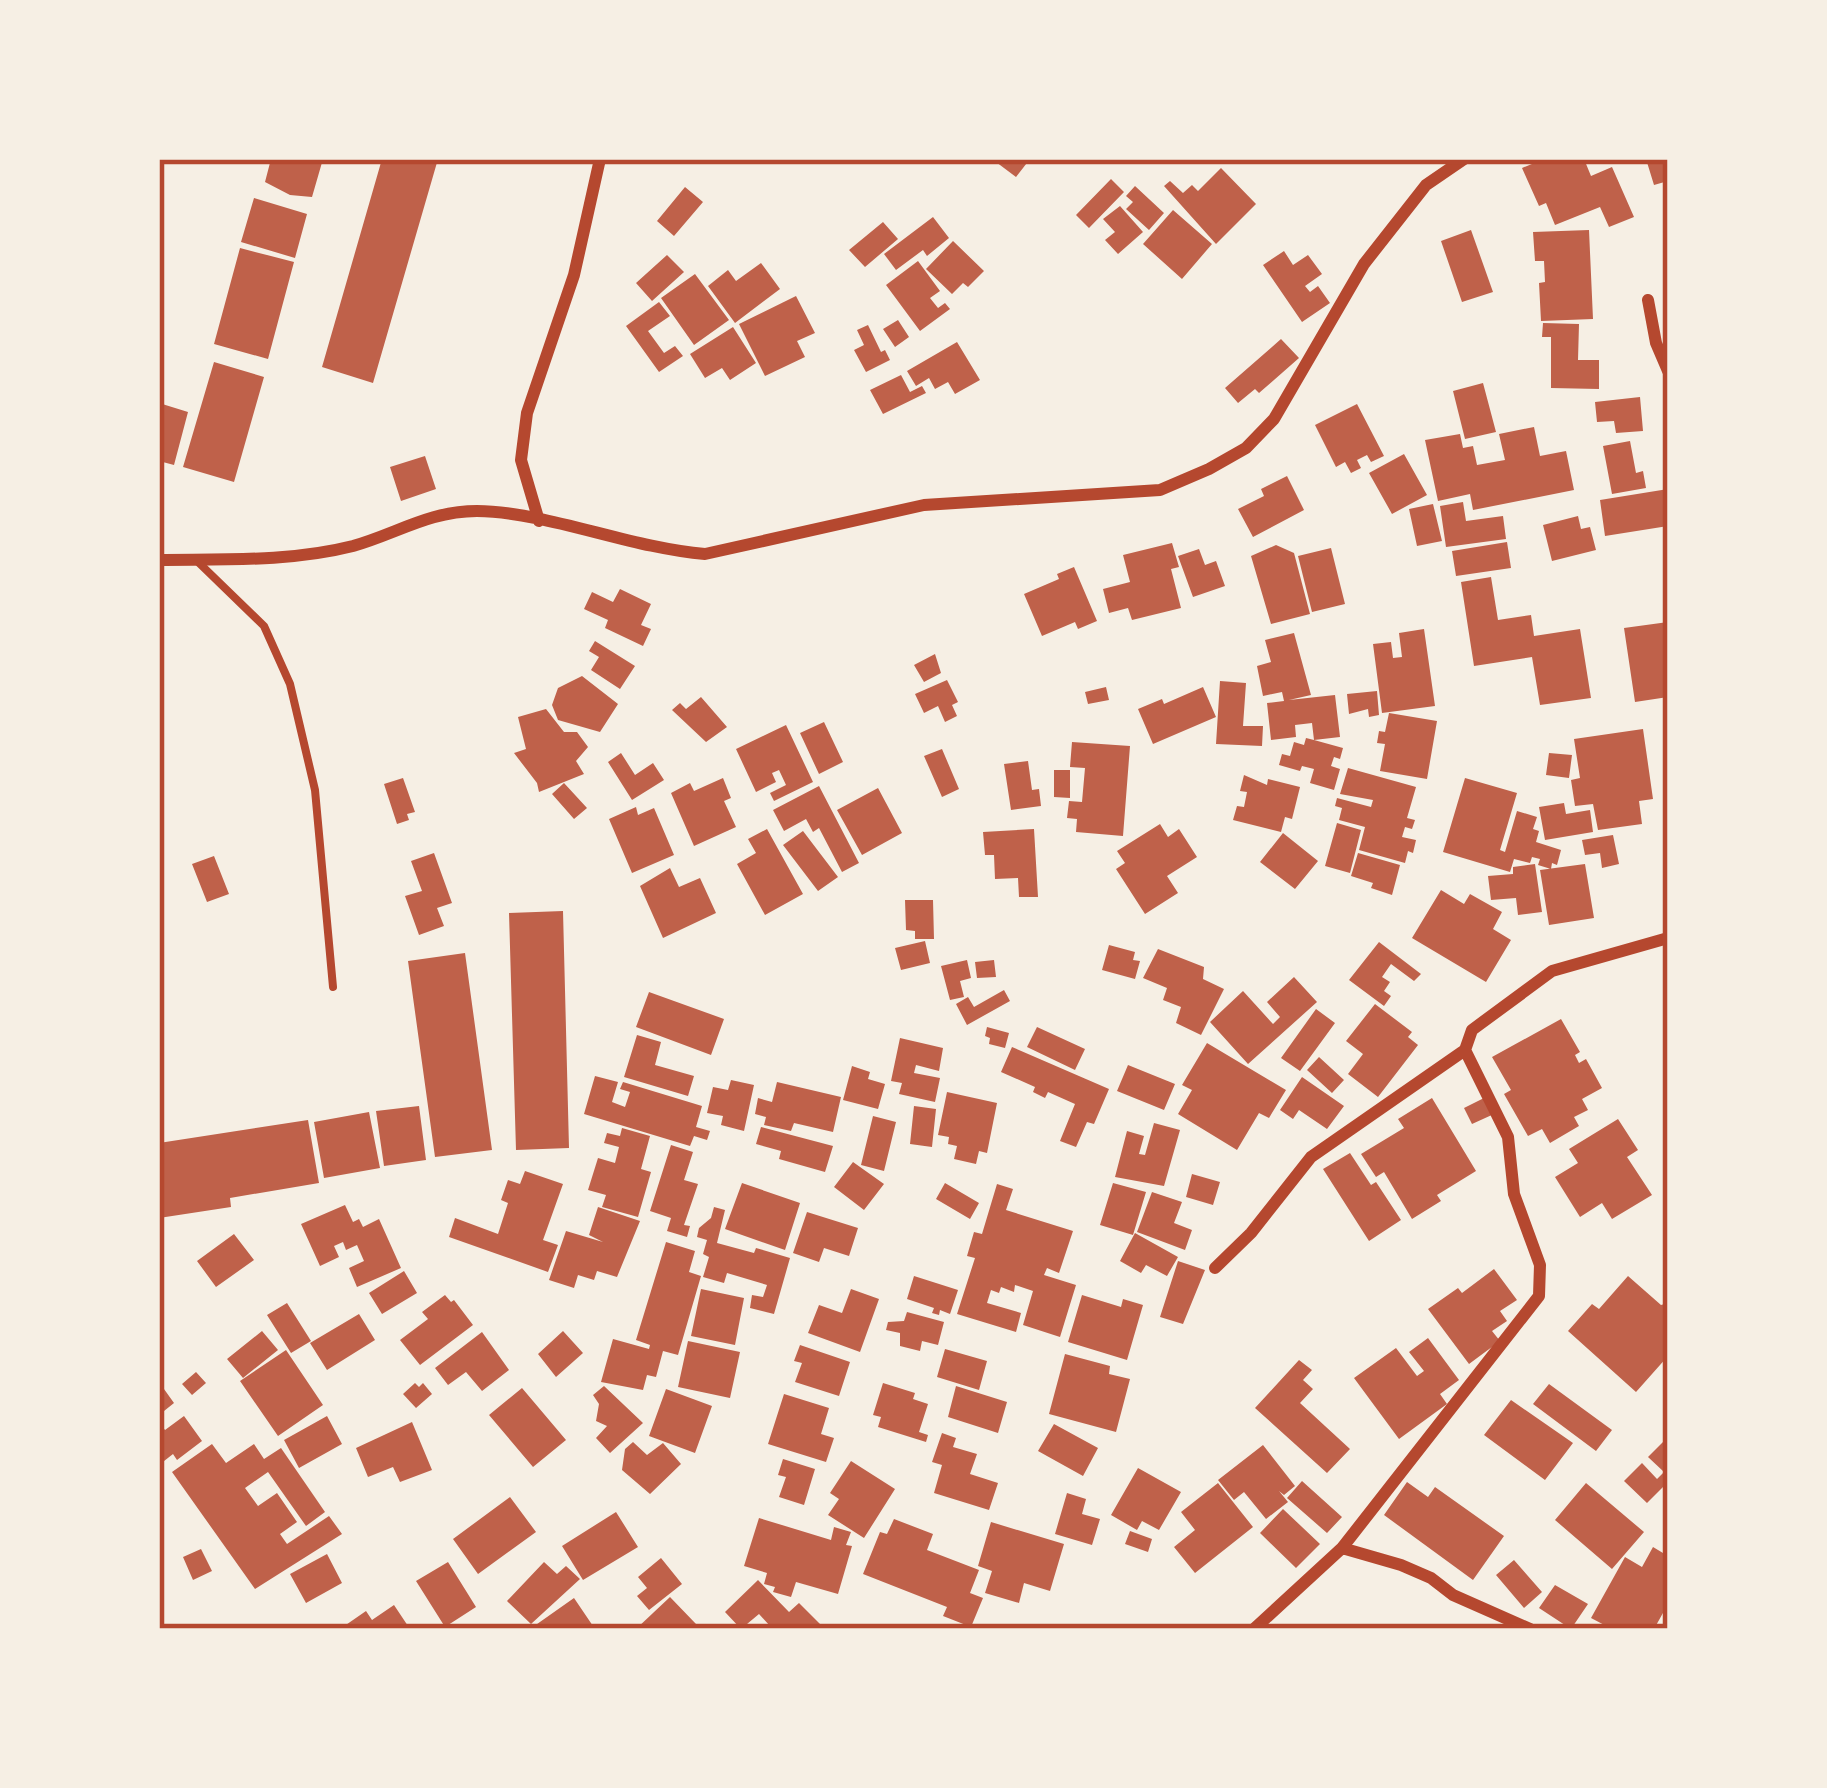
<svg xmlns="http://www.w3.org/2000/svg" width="1827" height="1788" viewBox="0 0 1827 1788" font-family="Bitter,serif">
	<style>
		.building { fill: #bf614a }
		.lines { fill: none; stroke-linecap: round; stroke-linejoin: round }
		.service { stroke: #b5482f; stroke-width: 8 }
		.minor { stroke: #b5482f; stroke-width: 12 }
		.neatline { fill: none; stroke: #b5482f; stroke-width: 4.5 }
	</style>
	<rect width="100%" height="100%" fill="#f6efe4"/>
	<!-- building -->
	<path class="building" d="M271,159H323L312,197L290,195L265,182Z
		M382,159H438L373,383L322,367Z
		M999,159H1030L1016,177L996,162Z
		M1544,159H1564L1566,163L1584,159L1591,176L1612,167L1634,217L1609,227L1600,207L1555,225L1546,203L1539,206L1522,168Z
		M1646,159H1668V181L1654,185Z
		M1221,168L1256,204L1216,244L1164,186L1170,181L1183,193L1192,185L1198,191Z
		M1111,179L1124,192L1089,228L1076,215Z
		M1135,186L1164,213L1149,230L1126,209L1133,202L1126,196Z
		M685,187L703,202L674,236L657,221Z
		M254,198L307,214L295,258L241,242Z
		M1120,206L1143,232L1118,254L1105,240L1115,232L1103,219Z
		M1173,210L1212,244L1182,279L1143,244Z
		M933,217L949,238L927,256L923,250L896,270L884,254Z
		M883,222L898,239L865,267L849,250Z
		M1471,230L1493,292L1462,302L1441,241Z
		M1589,230L1593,319L1541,321L1539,283L1545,282L1544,261H1535L1533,232Z
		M953,241L984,271L968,287L963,283L952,294L926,269Z
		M240,248L294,262L268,359L214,344Z
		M1284,251L1293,265L1308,255L1322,274L1305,286L1310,292L1318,286L1330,303L1302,322L1263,265Z
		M667,255L684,272L652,301L636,283Z
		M918,261L940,291L930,298L938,308L945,303L950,309L920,331L886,285Z
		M761,263L780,289L735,323L708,286L728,270L736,281Z
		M695,274L729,320L694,345L661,298Z
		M796,296L815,333L797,341L805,357L765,376L739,324Z
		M659,302L670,316L648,331L664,353L675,346L683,356L659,372L626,326Z
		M898,320L909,337L895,347L883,329Z
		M1543,323L1579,324L1578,360H1599V389L1551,388V337H1542Z
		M868,325L881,352L885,350L890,360L866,372L854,350L864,345L857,330Z
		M733,327L756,363L730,380L722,368L705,378L690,354Z
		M1281,339L1299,358L1259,393L1255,389L1238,403L1225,388Z
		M957,342L980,380L955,394L948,382L935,389L929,378L916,386L907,371Z
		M214,362L264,377L234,482L183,467Z
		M901,375L910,392L922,386L926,393L883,414L870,390Z
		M1483,383L1496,432L1465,439L1453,391Z
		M1640,397L1643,431L1616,433L1614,421L1597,422L1595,402Z
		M159,403L188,412L174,465L159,461Z
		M1357,404L1384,456L1371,462L1367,455L1357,460L1361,468L1351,473L1345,462L1336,467L1315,425Z
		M1534,427L1540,456L1566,451L1574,490L1473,510L1470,494L1438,501L1425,440L1460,434L1463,448L1473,446L1477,465L1505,460L1499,434Z
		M1630,441L1636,473L1643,471L1646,488L1612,494L1603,446Z
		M1404,454L1427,495L1392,514L1369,473Z
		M425,456L436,489L401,501L390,467Z
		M1287,476L1304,510L1253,537L1238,509L1264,496L1261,489Z
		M1668,489V526L1605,536L1600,500Z
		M1463,502L1466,521L1503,516L1506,539L1446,547L1440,506Z
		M1433,504L1442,541L1417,546L1409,509Z
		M1578,516L1581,529L1590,527L1596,550L1552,561L1543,525Z
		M1507,542L1511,568L1456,576L1452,551Z
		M1172,543L1179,567L1171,569L1181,608L1132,620L1128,608L1109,613L1103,589L1130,582L1123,555Z
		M1276,545L1294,553L1310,614L1271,624L1251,556Z
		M1331,548L1345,604L1312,612L1298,556Z
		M1199,549L1205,565L1216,561L1225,586L1193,597L1178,556Z
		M1074,567L1097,621L1078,629L1075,622L1042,636L1024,594L1059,579L1057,574Z
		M1491,577L1498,620L1531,615L1534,636L1580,629L1591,698L1540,705L1532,657L1474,666L1461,582Z
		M620,589L651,604L641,625L651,629L643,646L605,628L608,620L584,609L592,592L613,602Z
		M1668,622V697L1635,702L1624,628Z
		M1424,629L1435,706L1382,713L1373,644L1391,642L1393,658L1402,657L1399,633Z
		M1294,633L1311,695L1289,700L1335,695L1340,737L1314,740L1343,748L1340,759L1334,757L1331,766L1340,769L1334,790L1310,783L1314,769L1302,766L1300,771L1279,765L1282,754L1290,756L1294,742L1304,745L1306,738L1314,740L1312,723L1295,725L1296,737L1271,740L1267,703L1284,701L1282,692L1263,696L1257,666L1271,662L1265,640Z
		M595,641L635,666L620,689L591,670L599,657L589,651Z
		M935,654L941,673L924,682L914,665Z
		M582,676L618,704L600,732L558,720L552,705L558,688Z
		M947,680L958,702L952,705L957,716L945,722L938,706L924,713L915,694Z
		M1220,681L1246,683L1243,726H1263L1262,746L1216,744Z
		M1106,687L1109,700L1088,704L1085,692Z
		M1203,687L1216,717L1153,744L1138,709L1162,699L1164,704Z
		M1377,691L1379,715L1369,717L1368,709L1349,714L1347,694Z
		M701,697L727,727L706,742L672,710L680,703L686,709Z
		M546,709L564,732H577L588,747L576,761L584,774L539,792L537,783L514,753L526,749L518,717Z
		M1389,713L1437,721L1427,779L1380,771L1385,744L1377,743L1379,731L1385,732Z
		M824,722L843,762L819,774L800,733Z
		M786,725L813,782L774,801L770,793L786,785L779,770L772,773L776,782L756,792L736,749Z
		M1643,729L1653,799L1639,801L1642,824L1598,830L1593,804L1575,806L1571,780L1580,778L1574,739Z
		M1072,742L1130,746L1123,836L1076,832L1077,819L1067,818L1069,801L1082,802L1085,768L1070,767Z
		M942,749L959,789L942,797L924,756Z
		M621,753L635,775L653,763L664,780L632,800L608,762Z
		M1549,753L1572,755L1569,778L1546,775Z
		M1028,761L1032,790L1039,789L1041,806L1011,810L1004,764Z
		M1348,768L1416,787L1407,818L1415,820L1412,829L1405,827L1402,837L1416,840L1413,853L1408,851L1405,863L1359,850L1365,827L1339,820L1342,808L1335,806L1337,798L1371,807L1373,800L1340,794Z
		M1054,770H1070V798L1054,797Z
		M1244,775L1267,785L1268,779L1300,787L1292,819L1285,817L1281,832L1233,820L1237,806L1244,807L1247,792L1240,791Z
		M403,778L415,812L407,814L409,820L397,824L384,784Z
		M723,778L731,798L724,801L736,827L694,846L671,793L690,783L694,791Z
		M1465,778L1517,793L1500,850L1505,852L1517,811L1537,817L1533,829L1539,831L1536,842L1561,850L1557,865L1552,863L1551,869L1538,865L1540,859L1532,857L1530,863L1514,859L1510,872L1443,852Z
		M564,783L587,808L574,819L552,794Z
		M819,786L859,863L842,872L819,828L813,832L806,819L784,831L773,810Z
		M878,788L902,833L862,855L837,810Z
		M1564,803L1566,814L1590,810L1593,832L1545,840L1539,807Z
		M636,807L638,815L654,808L674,855L632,873L609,819Z
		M1337,823L1361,830L1350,873L1325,866Z
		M1160,824L1168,837L1179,829L1197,857L1167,876L1178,893L1145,914L1116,869L1125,863L1117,851Z
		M767,829L803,894L765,915L737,864L756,853L748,839Z
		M1034,829L1038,897H1019L1018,878L995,879L994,855H985L983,832Z
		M803,831L838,877L818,891L783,845Z
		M1283,833L1318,861L1295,889L1260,862Z
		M1613,835L1619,864L1602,868L1600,853L1585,855L1582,840Z
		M434,853L452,903L437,908L444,926L419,935L405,896L422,891L411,861Z
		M1358,853L1400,865L1392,895L1371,888L1373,883L1351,876Z
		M214,856L229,894L207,902L192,864Z
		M1535,864L1542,912L1518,915L1516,898L1491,900L1488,876L1513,874V867Z
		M1585,864L1594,918L1549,925L1540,870Z
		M670,868L679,887L700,878L716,913L663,938L640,886Z
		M1441,890L1464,904L1470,894L1502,912L1493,929L1511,940L1486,982L1412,938Z
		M905,900H933L934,939H915V931L906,930Z
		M563,911L569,1148L516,1150L509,913Z
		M925,941L930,963L901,970L895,948Z
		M1379,942L1421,974L1414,981L1391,964L1382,977L1390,982L1384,991L1391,996L1384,1006L1349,980Z
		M1109,945L1135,952L1133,960L1140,961L1135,979L1102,970Z
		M1158,949L1204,967L1203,979L1224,989L1201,1035L1176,1023L1181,1007L1163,1000L1167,988L1143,978Z
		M465,953L492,1150L435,1157L408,961Z
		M967,960L971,978L960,981L964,997L950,1000L941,966Z
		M994,960L996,977L977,978L975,962Z
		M1294,977L1317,1002L1248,1064L1210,1022L1243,991L1273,1024L1280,1017L1267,1002Z
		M1004,990L1010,1001L967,1025L956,1004L968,997L974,1007Z
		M649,992L724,1019L711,1055L636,1027Z
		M1375,1004L1412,1032L1408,1037L1418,1045L1378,1097L1348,1074L1363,1054L1346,1041Z
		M1316,1009L1335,1023L1300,1071L1281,1058Z
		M1561,1019L1580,1052L1575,1055L1579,1063L1586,1059L1602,1088L1582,1099L1588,1110L1574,1117L1579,1126L1550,1143L1542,1129L1528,1136L1504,1094L1511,1090L1492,1057Z
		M987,1027L1009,1033L1005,1048L989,1044L990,1038L985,1036Z
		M1037,1027L1085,1049L1075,1070L1027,1047Z
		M637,1035L661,1042L655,1065L694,1076L688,1096L624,1077Z
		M900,1038L943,1048L939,1071L916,1065L914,1073L940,1078L935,1102L899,1094L902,1083L891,1081Z
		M1207,1043L1286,1090L1269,1118L1259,1113L1237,1150L1178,1114L1192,1090L1182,1085Z
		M1012,1047L1109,1089L1094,1124L1087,1122L1076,1147L1060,1141L1075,1104L1048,1092L1045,1098L1033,1092L1035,1087L1001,1072Z
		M1319,1057L1344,1080L1332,1093L1307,1070Z
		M1128,1065L1175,1084L1164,1110L1117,1091Z
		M852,1066L870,1072L868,1079L885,1084L878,1109L843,1100Z
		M595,1076L618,1082L612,1102L625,1107L630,1092L620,1089L623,1082L702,1106L696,1127L710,1131L707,1140L694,1136L690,1146L584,1114Z
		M1302,1077L1344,1106L1327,1129L1299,1110L1293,1119L1280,1110Z
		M731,1080L754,1085L744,1131L721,1125L723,1116L707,1113L713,1087L728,1090Z
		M777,1082L841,1097L833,1132L794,1123L791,1131L764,1125L766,1117L755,1114L758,1098L772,1102Z
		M947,1092L997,1103L987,1153L979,1151L976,1164L954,1159L957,1146L948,1144L949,1137L938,1135Z
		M1486,1097L1494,1114L1472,1124L1464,1108Z
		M1432,1098L1476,1171L1437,1195L1441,1201L1412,1219L1384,1172L1376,1177L1361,1154L1404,1128L1398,1119Z
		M419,1106L426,1160L384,1166L376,1111Z
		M914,1106L936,1109L932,1147L910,1144Z
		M369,1112L380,1168L324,1178L314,1122Z
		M873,1116L896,1122L884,1171L861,1165Z
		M1618,1119L1638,1150L1627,1157L1652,1195L1612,1219L1602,1203L1580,1217L1555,1177L1578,1163L1569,1149Z
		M308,1120L319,1183L230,1198L231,1207L159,1218V1143Z
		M1154,1123L1180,1130L1164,1186L1115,1177L1127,1131L1144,1136L1139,1154L1145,1155Z
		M761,1127L833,1146L825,1172L779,1159L781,1151L756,1144Z
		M622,1128L650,1136L641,1169L651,1172L638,1217L602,1207L606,1195L588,1190L598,1158L615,1163L619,1147L604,1143L607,1133L620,1136Z
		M671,1145L693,1152L684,1180L698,1184L684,1225L690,1226L687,1237L667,1231L671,1218L650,1211Z
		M1350,1153L1371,1185L1376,1182L1401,1220L1369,1241L1323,1169Z
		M853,1162L884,1184L864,1210L834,1187Z
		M525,1171L563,1184L543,1240L558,1245L548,1272L449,1237L455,1218L498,1234L508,1203L501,1200L508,1180L520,1184Z
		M1192,1174L1220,1182L1213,1205L1186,1197Z
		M742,1183L800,1203L785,1250L725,1229Z
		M945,1183L979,1203L970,1219L936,1199Z
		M1113,1183L1146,1192L1133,1235L1100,1225Z
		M997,1184L1013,1189L1006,1210L1073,1231L1059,1273L1047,1268L1044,1275L1076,1285L1060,1337L1023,1325L1033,1291L1015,1285L1014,1292L1001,1287L999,1293L991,1290L987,1303L1021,1313L1016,1332L957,1314L975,1258L967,1256L974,1232L982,1234Z
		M1152,1192L1182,1202L1174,1223L1192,1230L1185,1250L1137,1232Z
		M345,1205L353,1222L359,1219L363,1227L379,1219L401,1268L357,1287L349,1268L364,1261L357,1245L346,1250L343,1242L334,1246L339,1257L320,1266L301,1224Z
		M598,1207L640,1221L617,1277L597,1271L594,1280L578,1275L574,1288L549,1280L566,1231L603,1242L589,1235Z
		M714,1207L725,1210L717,1243L754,1253L756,1248L790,1258L774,1314L750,1308L752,1295L763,1297L767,1285L727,1273L724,1283L703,1277L709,1257L703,1254L707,1240L697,1237L699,1228L711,1218Z
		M807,1212L858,1228L849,1256L824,1248L819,1262L793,1253Z
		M1135,1233L1178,1257L1167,1276L1146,1265L1141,1273L1120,1261Z
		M234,1234L254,1260L216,1287L197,1261Z
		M666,1242L695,1251L689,1272L701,1276L678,1355L663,1351L656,1377L647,1375L643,1390L601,1382L613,1339L649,1349L650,1345L636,1340Z
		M1178,1261L1205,1270L1183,1324L1160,1317Z
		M1494,1269L1517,1300L1500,1311L1507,1321L1492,1331L1500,1341L1469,1364L1428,1309L1458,1288L1462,1293Z
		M404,1271L417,1293L382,1314L369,1293Z
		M914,1276L958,1290L950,1314L940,1310L939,1315L932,1313L934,1308L907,1299Z
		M1628,1276L1661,1305L1668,1303V1356L1636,1392L1568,1331L1592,1304L1599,1309Z
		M701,1289L744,1298L735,1345L691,1336Z
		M851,1289L879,1299L860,1352L808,1333L819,1305L842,1313Z
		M445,1295L451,1302L454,1300L473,1325L420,1365L400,1340L428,1319L422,1312Z
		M1082,1295L1121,1307L1123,1299L1143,1305L1127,1360L1068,1342Z
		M287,1303L311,1341L291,1353L267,1315Z
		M907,1312L944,1322L938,1345L922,1341L920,1351L900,1346V1333L886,1330L888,1322L904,1321Z
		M359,1314L375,1340L327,1370L310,1343Z
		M262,1331L278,1350L243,1378L227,1359Z
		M563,1331L583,1353L556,1377L538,1354Z
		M482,1332L509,1370L482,1391L466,1372L448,1385L435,1368Z
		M1428,1338L1459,1380L1440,1394L1447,1404L1399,1439L1354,1378L1396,1348L1417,1376L1424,1371L1409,1352Z
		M688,1341L740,1352L730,1398L678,1387Z
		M800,1345L850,1362L839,1396L795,1382L802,1363L794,1361Z
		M945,1349L987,1361L979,1390L937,1377Z
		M286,1350L323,1405L278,1436L240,1381Z
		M1065,1354L1110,1366L1109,1374L1130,1379L1116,1432L1049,1414Z
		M1299,1360L1312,1370L1303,1380L1313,1389L1300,1403L1350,1449L1327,1473L1255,1408Z
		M196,1372L206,1383L192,1395L182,1384Z
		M159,1382L174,1403L159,1415Z
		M415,1383L419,1387L423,1383L432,1394L416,1408L403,1394Z
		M883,1383L915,1393L913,1399L928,1404L919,1432L928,1435L926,1442L878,1427L881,1417L873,1415Z
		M1549,1384L1612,1430L1596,1451L1533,1404Z
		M604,1386L643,1423L610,1453L596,1438L607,1426L596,1421L599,1404L593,1395Z
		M956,1386L1007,1402L998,1433L948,1417Z
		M522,1388L566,1440L533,1467L489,1415Z
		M666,1389L712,1406L695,1453L649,1436Z
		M784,1394L829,1408L821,1434L834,1438L826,1462L768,1444Z
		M1511,1400L1573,1443L1545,1480L1484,1435Z
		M184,1416L202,1441L177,1460L173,1454L159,1465V1423L165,1430Z
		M327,1416L342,1444L299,1468L284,1440Z
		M412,1422L432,1470L400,1482L393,1467L368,1477L356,1448Z
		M1054,1424L1098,1448L1083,1476L1038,1451Z
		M942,1433L956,1438L953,1447L977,1454L970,1474L998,1483L989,1510L934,1493L942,1465L932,1462Z
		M1664,1441L1668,1444V1482L1647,1503L1624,1481L1642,1463L1657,1479L1664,1472L1648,1457Z
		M633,1442L647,1455L663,1443L681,1464L650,1494L622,1470L625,1449Z
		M212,1444L226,1463L254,1444L264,1459L281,1448L325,1512L306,1526L268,1472L245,1488L258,1506L277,1493L297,1522L280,1534L287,1544L329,1516L342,1534L255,1589L172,1472Z
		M1263,1445L1295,1486L1284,1495L1279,1491L1288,1502L1266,1519L1244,1492L1234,1500L1218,1480Z
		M783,1459L815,1469L804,1505L779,1497L786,1477L778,1475Z
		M851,1461L895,1489L864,1538L828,1515L839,1499L830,1493Z
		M1138,1468L1181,1492L1159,1530L1142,1521L1137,1530L1111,1515Z
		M1302,1481L1342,1517L1327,1533L1287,1498Z
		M1407,1482L1428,1497L1435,1487L1504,1536L1473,1580L1384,1515Z
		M1218,1483L1253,1527L1195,1573L1174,1547L1195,1530L1181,1512Z
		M1586,1483L1644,1532L1612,1569L1555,1520Z
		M1067,1493L1086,1499L1082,1514L1100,1519L1092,1545L1055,1534Z
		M510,1497L536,1532L478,1574L453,1539Z
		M1283,1509L1320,1544L1296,1568L1260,1533Z
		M616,1512L638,1547L583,1580L562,1546Z
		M759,1518L831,1540L834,1527L851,1532L846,1545L852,1546L838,1594L796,1582L791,1597L773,1592L775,1587L764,1584L767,1573L744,1566Z
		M894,1519L933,1534L927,1550L979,1570L970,1593L983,1598L971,1627L943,1616L947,1607L863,1574L880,1532L887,1534Z
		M991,1522L1064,1544L1050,1591L1024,1583L1019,1603L985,1593L992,1571L978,1566Z
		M1130,1531L1152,1539L1148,1552L1125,1544Z
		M1653,1547L1668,1556V1604L1654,1629H1612L1591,1618L1625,1557L1642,1567Z
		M201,1549L212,1571L193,1580L183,1557Z
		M327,1554L342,1583L306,1603L290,1574Z
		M661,1558L682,1584L649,1610L637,1596L647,1588L638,1577Z
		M1514,1560L1542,1592L1524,1608L1496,1575Z
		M448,1562L476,1607L445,1627L416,1581Z
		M544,1562L557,1574L566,1566L580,1579L531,1624L507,1601Z
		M758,1580L789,1612L799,1603L825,1629H767L770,1626L759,1614L741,1629L725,1612Z
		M1555,1585L1588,1604L1571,1629L1539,1608Z
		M670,1597L696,1624L691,1629H636Z
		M574,1598L595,1629H530Z
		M394,1605L410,1629H340L366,1611L372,1620Z"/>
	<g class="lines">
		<!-- service -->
		<path class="service" d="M197,561L264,626L290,684L315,790L333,987"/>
		<!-- minor -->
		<path class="minor" d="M1648,300L1656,343L1668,371
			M539,521L521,460L527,413L574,275L600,159
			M159,560C224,559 290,562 353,546C396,534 429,511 477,511C548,512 630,548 705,554L924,505L1160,490L1209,469L1246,448L1274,419L1364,264L1426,185L1464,159
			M1215,1268L1251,1233L1311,1157L1465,1050
			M1342,1548L1401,1565L1431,1578L1453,1595L1530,1629
			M1254,1629L1342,1548L1539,1296L1540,1265L1514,1194L1508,1137L1465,1050L1472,1030L1552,971L1668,938"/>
	</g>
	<!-- border -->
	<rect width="1827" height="1788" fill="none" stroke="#f6efe4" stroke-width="324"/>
	<rect x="162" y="162" width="1503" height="1464" class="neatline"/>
</svg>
